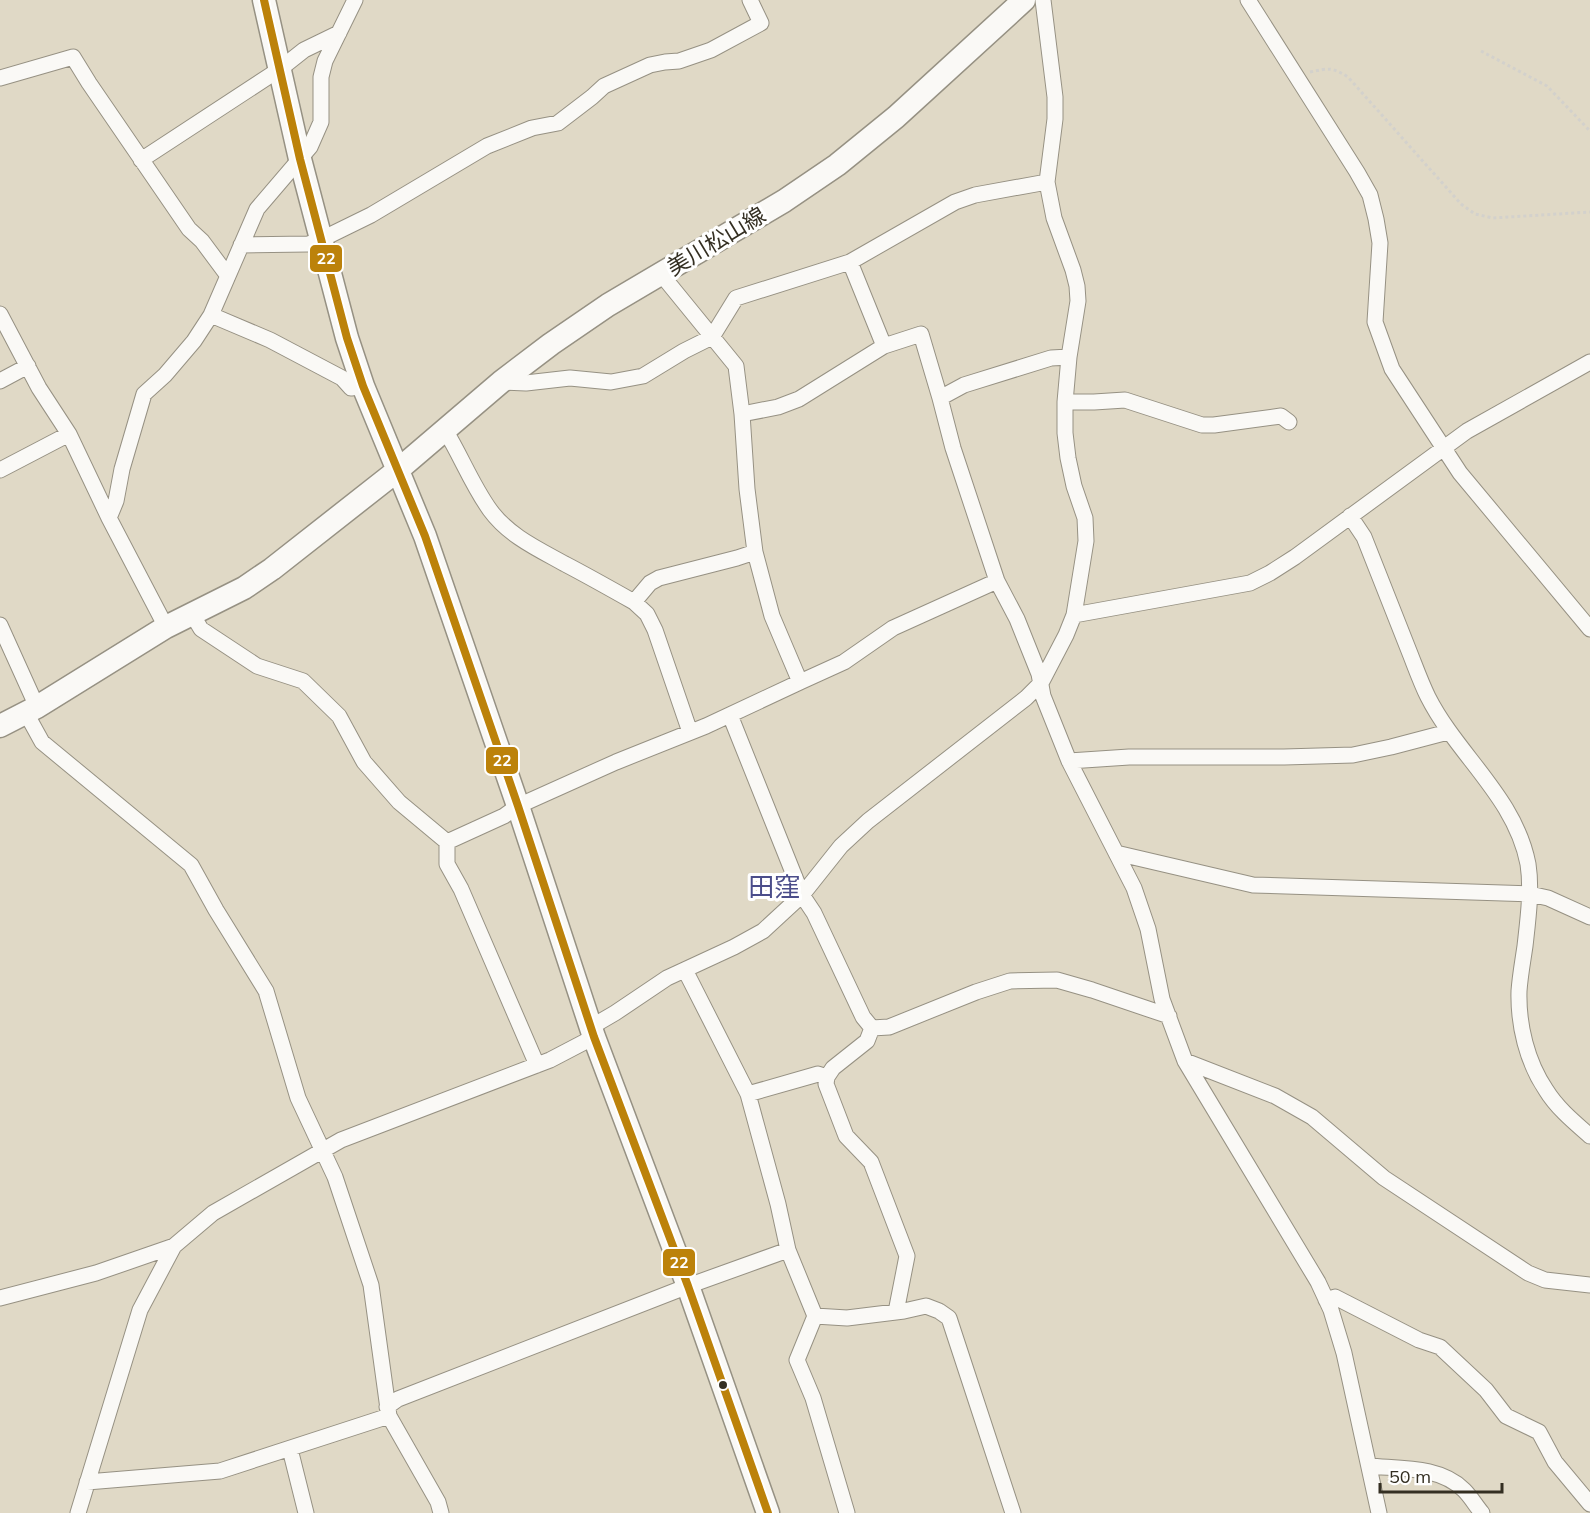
<svg xmlns="http://www.w3.org/2000/svg" width="1590" height="1513" viewBox="0 0 1590 1513" font-family="Mulish,'Noto Sans JP',sans-serif">
	<style>
		.lines { fill: none; stroke-linecap: round; stroke-linejoin: round }
		.street-casing { stroke: #969183; stroke-width: 17 }
		.secondary-casing { stroke: #969183; stroke-width: 25 }
		.path { stroke: #d3d1cc; stroke-width: 3; stroke-dasharray: 3 3; stroke-linecap: butt }
		.street { stroke: #faf9f6; stroke-width: 15 }
		.secondary { stroke: #faf9f6; stroke-width: 22 }
		.bus-1-casing { stroke: #fff; stroke-width: 12 }
		.bus-1 { stroke: #bc820a; stroke-width: 8 }
		.bus-dot { fill: #342f22; stroke: #fff; stroke-width: 2 }
		.labels { text-anchor: middle; dominant-baseline: central; stroke-width: 6; stroke-linejoin: round; paint-order: stroke }
		.street-label { font-size: 22px; fill: #342f22; stroke: #fff }
		.quarter-label { font-size: 26px; fill: #4b4d8a; stroke: #fff }
		.line-badge { stroke: #fff; stroke-width: 2 }
		.badge-label { font-size: 16px; text-anchor: middle; font-weight: bold; fill: #fff }
	</style>
	<rect width="100%" height="100%" fill="#e0d9c6"/>
	<g class="lines">
		<!-- street casing -->
		<g class="street-casing">
			<path id="street" d="M1248,0L1357,172L1370,195L1376,219L1380,243L1375,322L1392,369L1460,473L1590,629
				M0,78L73,57L89,83L189,229L202,241L228,276
				M141,160L280,69L304,50L339,33
				M241,245L308,244L320,240L371,215L487,146L532,128L558,123L592,97L604,86L650,65L665,62L679,61L711,50L761,23L750,0
				M850,262L884,346
				M0,314L39,388L69,434L109,518L166,627
				M211,315L270,340L342,378L351,388L363,386
				M0,381L28,366
				M501,382L526,383L570,378L611,382L643,376L684,351L712,337L736,298L850,262L955,202L975,195L1047,182
				M940,398L964,385L1051,358L1069,357
				M1065,402H1094L1125,400L1202,425H1214L1281,416L1289,422
				M742,414L778,407L799,399L884,346L921,334L940,398L953,448L997,581L1017,619L1039,674L1043,696L1069,761L1134,888L1148,929L1162,999L1185,1061L1318,1282L1331,1310L1344,1353L1379,1513
				M445,430C461,456 472,485 490,510C509,536 538,549 565,564C588,576 611,589 634,602L647,614L655,630L690,732
				M0,470L69,434
				M1350,516L1364,537C1379,575 1394,613 1409,651C1415,666 1421,683 1428,697C1458,756 1515,797 1528,864C1532,890 1528,919 1525,946C1523,960 1520,976 1519,991C1518,1025 1527,1062 1546,1090C1557,1108 1574,1122 1590,1136
				M109,518L116,501L122,469L144,394L165,375L194,341L211,315L257,209L310,147L321,122V77L325,61L355,0
				M634,602L650,583L659,578L737,558L755,552
				M192,614L201,629L257,666L303,681L339,716L364,762L399,802L447,842L504,816L518,806L616,762L706,726L800,682L772,616L755,552L747,489L742,414L736,366L661,274
				M1074,615L1250,583L1270,573L1295,557L1467,431L1590,362
				M0,625L37,707
				M800,682L844,662L893,628L997,581
				M26,713L42,742L191,865L216,910L266,991L298,1098L335,1177L371,1285L389,1416L438,1502L441,1513
				M730,715L802,895L814,913L863,1017L872,1028L889,1027L976,992L1010,981L1057,980L1092,990L1169,1016
				M1069,761L1129,757H1284L1353,755L1391,747L1448,732
				M447,842V864L461,889L537,1065
				M1116,853L1253,885L1530,894L1548,898L1590,917
				M685,970L748,1094L778,1204L788,1250L815,1316L797,1360L813,1398L847,1513
				M591,1027L615,1013L667,978L734,947L763,931L802,895L841,846L868,821L1026,698L1041,683L1066,635L1074,615L1086,541L1085,518L1074,486L1068,458L1065,433V402L1069,357L1078,301L1077,286L1073,270L1054,218L1047,182L1055,119V97L1043,0
				M872,1028L867,1041L833,1068L827,1077L826,1084L846,1136L871,1162L907,1256L896,1312
				M1185,1061L1275,1096L1312,1117L1384,1178L1528,1273L1545,1280L1590,1285
				M748,1094L818,1074L827,1077
				M0,1298L96,1273L174,1246
				M1326,1300L1335,1297L1419,1340L1440,1347L1486,1390L1506,1416L1539,1432L1555,1462L1590,1504
				M815,1316L847,1318L904,1311L926,1306L939,1311L949,1318L1013,1513
				M387,1407L398,1399L688,1286L788,1250
				M290,1449L306,1513
				M1369,1466C1401,1469 1440,1466 1464,1490C1471,1497 1476,1506 1482,1513
				M87,1482L220,1471L389,1416
				M78,1513L140,1310L174,1246L213,1213L341,1140L550,1060L594,1037"/>
		</g>
		<!-- secondary casing -->
		<g class="secondary-casing">
			<path id="secondary" d="M264,0L300,159L347,338L363,386L425,536L518,806L594,1037L688,1286L768,1513
				M0,726L37,707L166,627L244,588L272,569L398,470L501,382L551,344L608,305L784,201L837,165L896,117L1024,0"/>
		</g>
		<!-- path -->
		<path class="path" d="M1481,51L1547,86L1590,131
			M1310,72C1329,68 1332,67 1348,77L1461,204L1475,214L1493,218L1590,212"/>
		<!-- street -->
		<use href="#street" class="street"/>
		<!-- secondary -->
		<use href="#secondary" class="secondary"/>
		<!-- bus-1 casing -->
		<g class="bus-1-casing">
			<path id="bus-1" d="M264,0L300,159L347,338L363,386L425,536L518,806L594,1037L688,1286L768,1513"/>
		</g>
		<!-- bus-1 -->
		<use href="#bus-1" class="bus-1"/>
	</g>
	<!-- markers -->
	<circle class="bus-dot" cx="723" cy="1385" r="5"/>
	<g class="labels">
		<!-- street labels -->
		<g class="street-label">
			<text transform="translate(716 241) rotate(-31)">美川松山線</text>
		</g>
		<!-- quarter labels -->
		<g class="quarter-label">
			<text x="774" y="886">田窪</text>
		</g>
	</g>
	<g class="line-badge">
		<rect x="309" y="244" width="34" height="29" rx="6" fill="#bc820a"/>
		<rect x="485" y="746" width="34" height="29" rx="6" fill="#bc820a"/>
		<rect x="662" y="1248" width="34" height="29" rx="6" fill="#bc820a"/>
	</g>
	<g class="badge-label">
		<text x="326" y="264">22</text>
		<text x="502" y="766">22</text>
		<text x="679" y="1268">22</text>
	</g>
	<!-- scale -->
	<path d="M1380 1483v9h122v-9" fill="none" stroke="#342f22" stroke-width="3"/>
	<text x="1389" y="1483" font-size="18" fill="#342f22" stroke="#ffffff" stroke-width="4.5" paint-order="stroke">50 m</text>
</svg>
